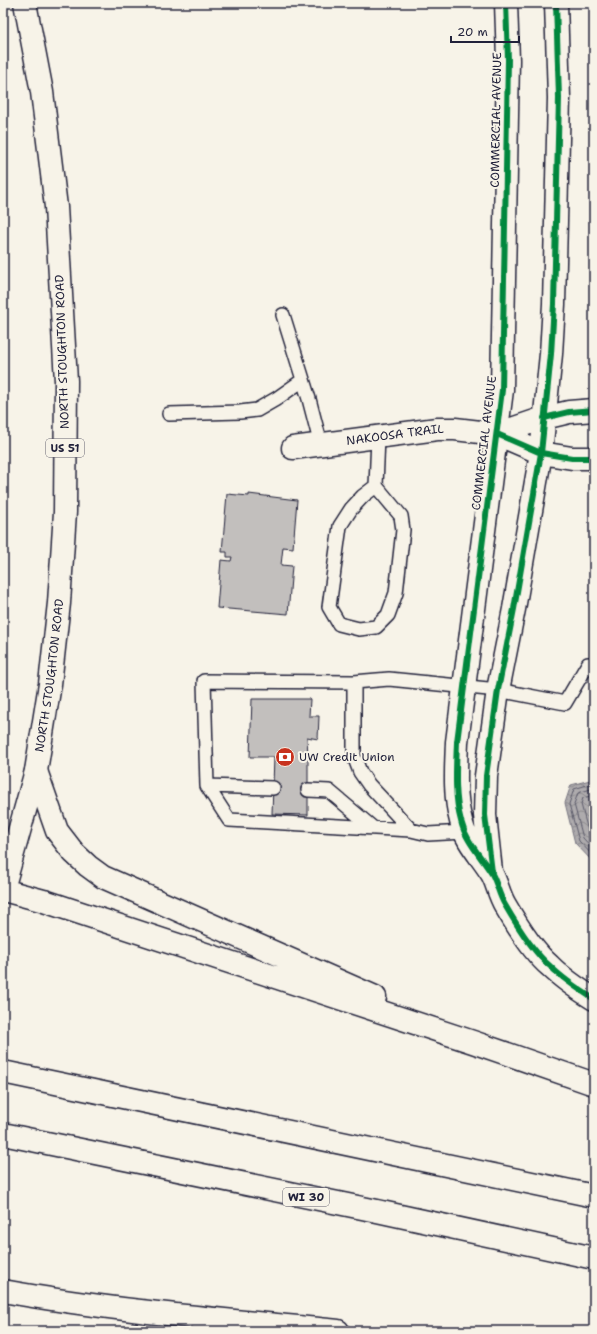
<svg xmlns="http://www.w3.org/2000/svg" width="597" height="1334" viewBox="0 0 597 1334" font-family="'Shantell Sans',sans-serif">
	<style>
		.water { fill: url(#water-waves); stroke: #76747f }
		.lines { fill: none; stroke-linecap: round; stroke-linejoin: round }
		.shore { stroke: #5a5969; stroke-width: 1 }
		.building { fill: #c2bfbd; stroke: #22223b }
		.lane-casing { stroke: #22223b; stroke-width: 16 }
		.street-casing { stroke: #22223b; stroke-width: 25 }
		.secondary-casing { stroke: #22223b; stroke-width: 25 }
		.primary-casing { stroke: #22223b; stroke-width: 25 }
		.highway-casing { stroke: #22223b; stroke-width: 25 }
		.lane { stroke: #f7f3e8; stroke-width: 13 }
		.street { stroke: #f7f3e8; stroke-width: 22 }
		.secondary { stroke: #f7f3e8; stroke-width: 22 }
		.primary { stroke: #f7f3e8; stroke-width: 22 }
		.highway { stroke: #f7f3e8; stroke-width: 22 }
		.cycleway-casing { stroke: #f7f3e8; stroke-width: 8 }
		.cycleway { stroke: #00873e; stroke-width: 6 }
		.labels { text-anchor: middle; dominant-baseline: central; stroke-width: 4; stroke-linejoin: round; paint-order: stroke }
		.shield { fill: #f7f3e8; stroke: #62616f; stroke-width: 1 }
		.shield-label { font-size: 11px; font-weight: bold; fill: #22223b }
		.street-label { font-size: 12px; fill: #22223b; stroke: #f7f3e8 }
		.poi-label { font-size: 12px; fill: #22223b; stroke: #f7f3e8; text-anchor: start }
	</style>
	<defs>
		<pattern id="water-waves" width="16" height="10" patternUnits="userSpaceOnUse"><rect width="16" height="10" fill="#aeabad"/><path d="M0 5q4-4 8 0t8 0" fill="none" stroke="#8d8b8e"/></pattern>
	</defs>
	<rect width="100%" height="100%" fill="#f7f3e8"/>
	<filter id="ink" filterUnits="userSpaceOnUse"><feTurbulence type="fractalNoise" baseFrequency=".025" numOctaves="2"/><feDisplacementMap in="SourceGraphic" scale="8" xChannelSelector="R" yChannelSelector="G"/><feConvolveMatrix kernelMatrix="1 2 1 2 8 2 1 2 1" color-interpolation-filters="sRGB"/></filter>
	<g filter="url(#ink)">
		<!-- water -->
		<path class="water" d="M594,779V863L575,843L565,803L571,785Z"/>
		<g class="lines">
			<!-- shore -->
			<path class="shore" d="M594,783L574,789L569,804L579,841L594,857
				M594,788L578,793L574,804L583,838L594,850
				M594,795L583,798L581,804L589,835L594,841"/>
		</g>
		<!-- building -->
		<path class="building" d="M227,494L249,496V494L297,500L293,548L283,547L281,565L292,566L288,614L217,608L221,560L231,561L232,557H227V552H222Z
			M252,699H310L309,716H319L318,739L307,737L308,757V815L272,814L274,757H250Z"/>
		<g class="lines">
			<!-- lane casing -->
			<g class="lane-casing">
				<path id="lane" d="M283,315L309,399L321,445
					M169,414L240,412L257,410L276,399L303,380
					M376,486L401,516L403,530L396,593L388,615L376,627L359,629L339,624L329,607L340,526L351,509L363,496L376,486L378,437
					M354,682L204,681L207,786L229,820L411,830
					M207,786L273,788
					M308,790L329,791L373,828
					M465,832L428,834L411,830L369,785L360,772L354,756V682L389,679L498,690L565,703L588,664H594"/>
			</g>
			<!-- street casing -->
			<g class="street-casing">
				<g id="street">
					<path id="s1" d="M293,448L437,429H455L497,434"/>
				</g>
			</g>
			<!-- secondary casing -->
			<g class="secondary-casing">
				<path id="secondary" d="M506,3L508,60L502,390L457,742C456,768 454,796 461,821C466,842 481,856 492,874C497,883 499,895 505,905C516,924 533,952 550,966C563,979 578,989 594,999
					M497,434L541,453L572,458H594
					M497,434L544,418L569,412L594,410
					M491,871L485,815L486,776L498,690L514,609L541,453L551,354L554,304L559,98L556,3"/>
			</g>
			<!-- primary casing -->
			<g class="primary-casing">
				<g id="primary">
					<path id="s2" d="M3,889L36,771L50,684L59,603L65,512L66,381L56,207L42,92L25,3"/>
				</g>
			</g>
			<!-- highway casing -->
			<g class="highway-casing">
				<path id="highway" d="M36,771L57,831L74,853L88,866L103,877L375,997
					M3,890L44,901L473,1042L594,1084
					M3,1072L594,1196
					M3,1134L377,1211L594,1258
					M3,1291C114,1311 226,1320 338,1331"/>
			</g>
			<!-- lane -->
			<use href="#lane" class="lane"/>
			<!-- street -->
			<use href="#street" class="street"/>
			<!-- secondary -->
			<use href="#secondary" class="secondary"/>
			<!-- primary -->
			<use href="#primary" class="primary"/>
			<!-- highway -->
			<use href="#highway" class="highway"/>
			<!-- cycleway casing -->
			<g class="cycleway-casing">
				<path id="cycleway" d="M506,3L508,60L502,390L457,742C456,768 454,796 461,821C466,842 481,856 492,874C497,883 499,895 505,905C516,924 533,952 550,966C563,979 578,989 594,999
					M544,418L569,412L594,410
					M497,434L541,453L572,458H594
					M492,872L485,815L486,776L498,690L514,609L541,453L551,354L554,304L559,98L556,3"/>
			</g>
			<!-- cycleway -->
			<use href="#cycleway" class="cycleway"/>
		</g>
	</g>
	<!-- icons -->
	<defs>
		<g id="bank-disc" transform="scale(1)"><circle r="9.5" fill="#c8321e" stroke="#f7f3e8"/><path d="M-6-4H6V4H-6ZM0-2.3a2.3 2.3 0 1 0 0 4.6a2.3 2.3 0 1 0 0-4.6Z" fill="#fff"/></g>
	</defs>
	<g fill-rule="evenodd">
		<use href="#bank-disc" x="285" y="757"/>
	</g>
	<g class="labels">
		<!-- shield labels -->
		<g class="shield">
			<rect x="46" y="439" width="38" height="18" rx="3"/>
			<rect x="283" y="1188" width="46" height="18" rx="3"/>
		</g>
		<g class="shield-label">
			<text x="65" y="448">US 51</text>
			<text x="306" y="1197">WI 30</text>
		</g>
		<!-- street labels -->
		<g class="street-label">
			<text transform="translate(496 120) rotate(-89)">COMMERCIAL AVENUE</text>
			<text transform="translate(62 352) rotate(-92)">NORTH STOUGHTON ROAD</text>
			<text stroke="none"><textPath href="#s1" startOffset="103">NAKOOSA TRAIL</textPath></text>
			<text transform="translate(484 443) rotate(-83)">COMMERCIAL AVENUE</text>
			<text stroke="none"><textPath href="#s2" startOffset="219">NORTH STOUGHTON ROAD</textPath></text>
		</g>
		<!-- poi labels -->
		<g class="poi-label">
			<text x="299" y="757">UW Credit Union</text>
		</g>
	</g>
	<!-- margin -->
	<rect width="597" height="1334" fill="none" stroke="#f7f3e8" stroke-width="16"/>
	<rect x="8" y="8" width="581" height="1318" fill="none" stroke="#22223b" stroke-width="1.5" filter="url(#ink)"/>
	<!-- scale -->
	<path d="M451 36v6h68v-6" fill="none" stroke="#22223b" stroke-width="2"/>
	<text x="457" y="36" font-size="12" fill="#22223b" stroke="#f7f3e8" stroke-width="3" paint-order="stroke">20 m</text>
</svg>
